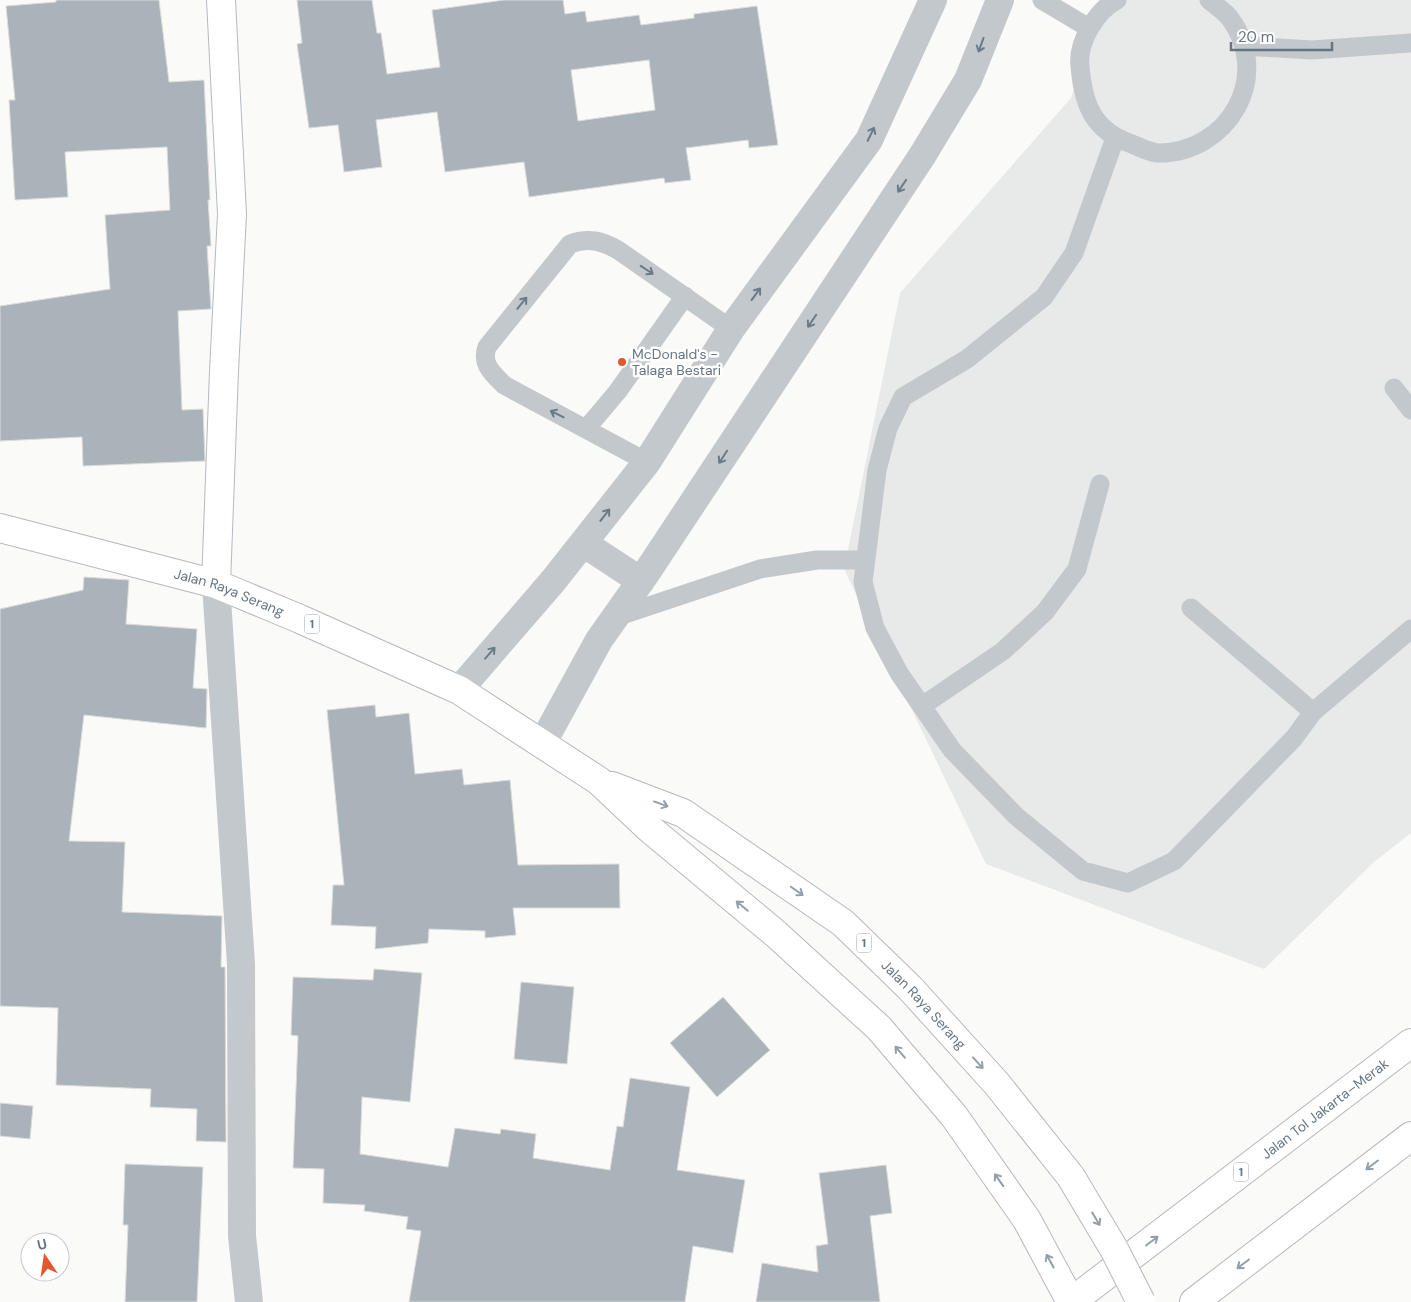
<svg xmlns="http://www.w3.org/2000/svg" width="1411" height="1302" viewBox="0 0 1411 1302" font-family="'DM Sans',sans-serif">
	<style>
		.built { fill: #e8e9e9 }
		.building { fill: #aab3b9; stroke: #dcdcda; fill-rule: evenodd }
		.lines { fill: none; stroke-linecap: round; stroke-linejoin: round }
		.secondary-casing { stroke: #b3babf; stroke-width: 30 }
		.highway-casing { stroke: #b4b9bd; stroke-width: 30 }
		.lane { stroke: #c3c8cc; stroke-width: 19 }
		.street { stroke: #c3c8cc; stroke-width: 28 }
		.secondary { stroke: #fff; stroke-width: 28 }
		.highway { stroke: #fff; stroke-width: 28 }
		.highway-bridge-casing { stroke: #b4b9bd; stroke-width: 30; stroke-linecap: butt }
		.highway-bridge { stroke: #fff; stroke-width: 28 }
		.oneway { stroke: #6a7a87 }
		.oneway2 { stroke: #939fa8 }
		.poi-dot { fill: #e4572e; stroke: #fff; stroke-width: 2 }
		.labels { text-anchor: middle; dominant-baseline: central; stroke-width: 5; stroke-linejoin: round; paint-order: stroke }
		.shield { fill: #fff; stroke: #939fa8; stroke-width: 1 }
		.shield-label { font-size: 12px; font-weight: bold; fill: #657683 }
		.poi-label { font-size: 14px; fill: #657683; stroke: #fff; text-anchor: start }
		.street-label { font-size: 14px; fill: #657683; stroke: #fff }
	</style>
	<rect width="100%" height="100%" fill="#fafaf8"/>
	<!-- built -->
	<path class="built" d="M1099,0H1411V833L1374,862L1264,969L986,864L844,569L900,293L1071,98Z"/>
	<!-- building -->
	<path class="building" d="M56,0H159L169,82L204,80L210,200H208L211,246H207L211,309L178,311L182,410L203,409L205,461L83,466L82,437L0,441V306L110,289L105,215L170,210L167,147L65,152L68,197L15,200L9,100H15L6,6L56,2Z
		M297,0H372L377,33H381L387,74L440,67L432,10L504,0H563L565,14L585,11L587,22L639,15L641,25L694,18V14L757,6L778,145L749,148L748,140L686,148L691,180L665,183L664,178L529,197L524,162L445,172L437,112L376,120L382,167L344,172L338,125L309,128L297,44L302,43ZM649,60L655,110L578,121L571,70Z
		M84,577L129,580L126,624L197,629L193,688L207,689L206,728L84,715L69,841L125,842L122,912L222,916L221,967H225L226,1142L196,1141L197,1109L150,1107L151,1089L56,1085L58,1008L0,1006V609L83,590Z
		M375,705L376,717L409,713L415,774L462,769L464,785L510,780L518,865L619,864L620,908H513L516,935L485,938V931L429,929L428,943L375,949L376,927L331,925L333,885H344L327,710Z
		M374,969L422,973L410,1102L362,1097L360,1154L448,1167L455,1128L500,1134L501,1129L536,1134L533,1158L610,1170L617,1126L623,1127L630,1078L690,1087L677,1170L745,1180L733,1253L693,1246L685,1302H409L421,1231L406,1229L408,1217L364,1211L365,1205L323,1203L324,1169L293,1168L298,1036L291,1035L293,977L373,980Z
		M521,982L574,987L567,1064L514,1059Z
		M723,997L770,1050L717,1097L670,1043Z
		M0,1103L33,1106L30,1139L0,1136Z
		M125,1164L203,1167L197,1302H125L128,1225H123Z
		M886,1165L892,1213L870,1216L880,1302H756L762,1263L818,1272L816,1246L828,1244L819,1173Z"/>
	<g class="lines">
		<!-- secondary casing -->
		<g class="secondary-casing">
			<path id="secondary" d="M216,584L224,371L232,214L221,0"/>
		</g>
		<!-- highway casing -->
		<g class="highway-casing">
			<g id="highway">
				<path id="s1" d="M0,528L216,584L300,619L459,690L599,781L650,829L776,934L879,1028L954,1116L1027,1220L1071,1302"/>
				<path id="s2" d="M612,786L683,813L843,923L910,988L997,1084L1071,1177"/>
				<path id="s3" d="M1071,1302L1411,1043"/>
				<path d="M1194,1302L1411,1136"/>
			</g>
		</g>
		<!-- lane -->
		<path class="lane" d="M1042,0L1089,28
			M1117,0C1097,10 1077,42 1080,66C1083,104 1093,131 1132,144C1139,147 1149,152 1157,153C1228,154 1274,76 1229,17C1224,11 1215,5 1209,0
			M1244,46L1312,50L1411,43
			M1115,138L1074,253L1044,297L967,359L903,397L888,428L877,470L863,582L875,628L899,673L952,750L1016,816L1083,871L1128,883L1174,861L1294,738L1313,712L1411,629
			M1394,388L1411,410
			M586,429L618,391L685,296
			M647,462L504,385C492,373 481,364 487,347L570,244C588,237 602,241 618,250L731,329
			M1191,608L1313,712
			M616,617L760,569L817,560H866
			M922,706L1003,651L1045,612L1077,569L1100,484"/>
		<!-- street -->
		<path class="street" d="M583,543L641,581
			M216,584L241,964L242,1236L249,1302
			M459,690L553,581L647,462L731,329L869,140L933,0
			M542,744L599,640L645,575L922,156L968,80L1000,0"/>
		<!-- secondary -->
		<use href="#secondary" class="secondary"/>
		<!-- highway -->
		<use href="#highway" class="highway"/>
		<!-- highway-bridge casing -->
		<g class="highway-bridge-casing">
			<path id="highway-bridge" d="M1071,1177L1114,1249L1141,1302"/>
		</g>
		<!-- highway-bridge -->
		<use href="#highway-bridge" class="highway-bridge"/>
	</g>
	<!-- one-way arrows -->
	<defs><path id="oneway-shaft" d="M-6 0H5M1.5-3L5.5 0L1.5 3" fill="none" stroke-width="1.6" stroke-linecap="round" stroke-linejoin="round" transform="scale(1.25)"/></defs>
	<g class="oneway">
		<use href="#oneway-shaft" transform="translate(981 45) rotate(110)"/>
		<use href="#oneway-shaft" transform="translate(871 134) rotate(-64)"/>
		<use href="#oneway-shaft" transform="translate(902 186) rotate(124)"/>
		<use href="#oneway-shaft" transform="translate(647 270) rotate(34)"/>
		<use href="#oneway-shaft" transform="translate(756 294) rotate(-54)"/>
		<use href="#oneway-shaft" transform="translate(522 303) rotate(-51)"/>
		<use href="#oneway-shaft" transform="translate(812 321) rotate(124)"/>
		<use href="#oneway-shaft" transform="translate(557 414) rotate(-153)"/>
		<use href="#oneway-shaft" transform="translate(723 457) rotate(123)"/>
		<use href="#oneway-shaft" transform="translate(605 515) rotate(-52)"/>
		<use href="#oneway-shaft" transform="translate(490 653) rotate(-49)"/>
	</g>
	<g class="oneway2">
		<use href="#oneway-shaft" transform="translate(661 804) rotate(20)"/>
		<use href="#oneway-shaft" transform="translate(797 891) rotate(35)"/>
		<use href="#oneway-shaft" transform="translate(742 906) rotate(-140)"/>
		<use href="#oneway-shaft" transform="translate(900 1052) rotate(-131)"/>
		<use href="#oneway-shaft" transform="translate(978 1063) rotate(48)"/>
		<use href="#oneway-shaft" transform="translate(1372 1165) rotate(143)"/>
		<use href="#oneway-shaft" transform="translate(999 1180) rotate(-125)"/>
		<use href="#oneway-shaft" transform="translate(1096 1219) rotate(59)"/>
		<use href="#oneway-shaft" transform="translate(1152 1241) rotate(-37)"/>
		<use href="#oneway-shaft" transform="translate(1050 1261) rotate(-119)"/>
		<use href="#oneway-shaft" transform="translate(1243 1264) rotate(143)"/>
	</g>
	<!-- markers -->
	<circle class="poi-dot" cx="622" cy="362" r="5"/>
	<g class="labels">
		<!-- shield labels -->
		<g class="shield">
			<rect x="304.5" y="614.5" width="15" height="19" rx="4"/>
			<rect x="856.5" y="933.5" width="15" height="19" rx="4"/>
			<rect x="1233.5" y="1162.5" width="15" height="19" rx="4"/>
		</g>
		<g class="shield-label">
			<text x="312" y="624">1</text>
			<text x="864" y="943">1</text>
			<text x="1241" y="1172">1</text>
		</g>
		<!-- poi labels -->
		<g class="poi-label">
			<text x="632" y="354">McDonald's -<tspan x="632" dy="16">Talaga Bestari</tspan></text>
		</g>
		<!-- street labels -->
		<g class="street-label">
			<text stroke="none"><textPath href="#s1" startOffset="238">Jalan Raya Serang</textPath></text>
			<text stroke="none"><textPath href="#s2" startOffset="385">Jalan Raya Serang</textPath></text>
			<text stroke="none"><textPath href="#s3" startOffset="319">Jalan Tol Jakarta–Merak</textPath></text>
		</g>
	</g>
	<!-- north arrow -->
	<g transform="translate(45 1257) rotate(347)"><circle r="24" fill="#ffffff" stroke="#c1c8cd"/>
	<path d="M0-4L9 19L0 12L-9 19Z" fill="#e4572e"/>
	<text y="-8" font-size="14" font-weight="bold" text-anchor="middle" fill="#657683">U</text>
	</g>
	<!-- scale -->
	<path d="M1231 42v8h101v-8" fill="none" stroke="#657683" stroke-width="2.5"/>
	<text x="1238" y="42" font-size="15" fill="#657683" stroke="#ffffff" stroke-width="4" paint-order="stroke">20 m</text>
</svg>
